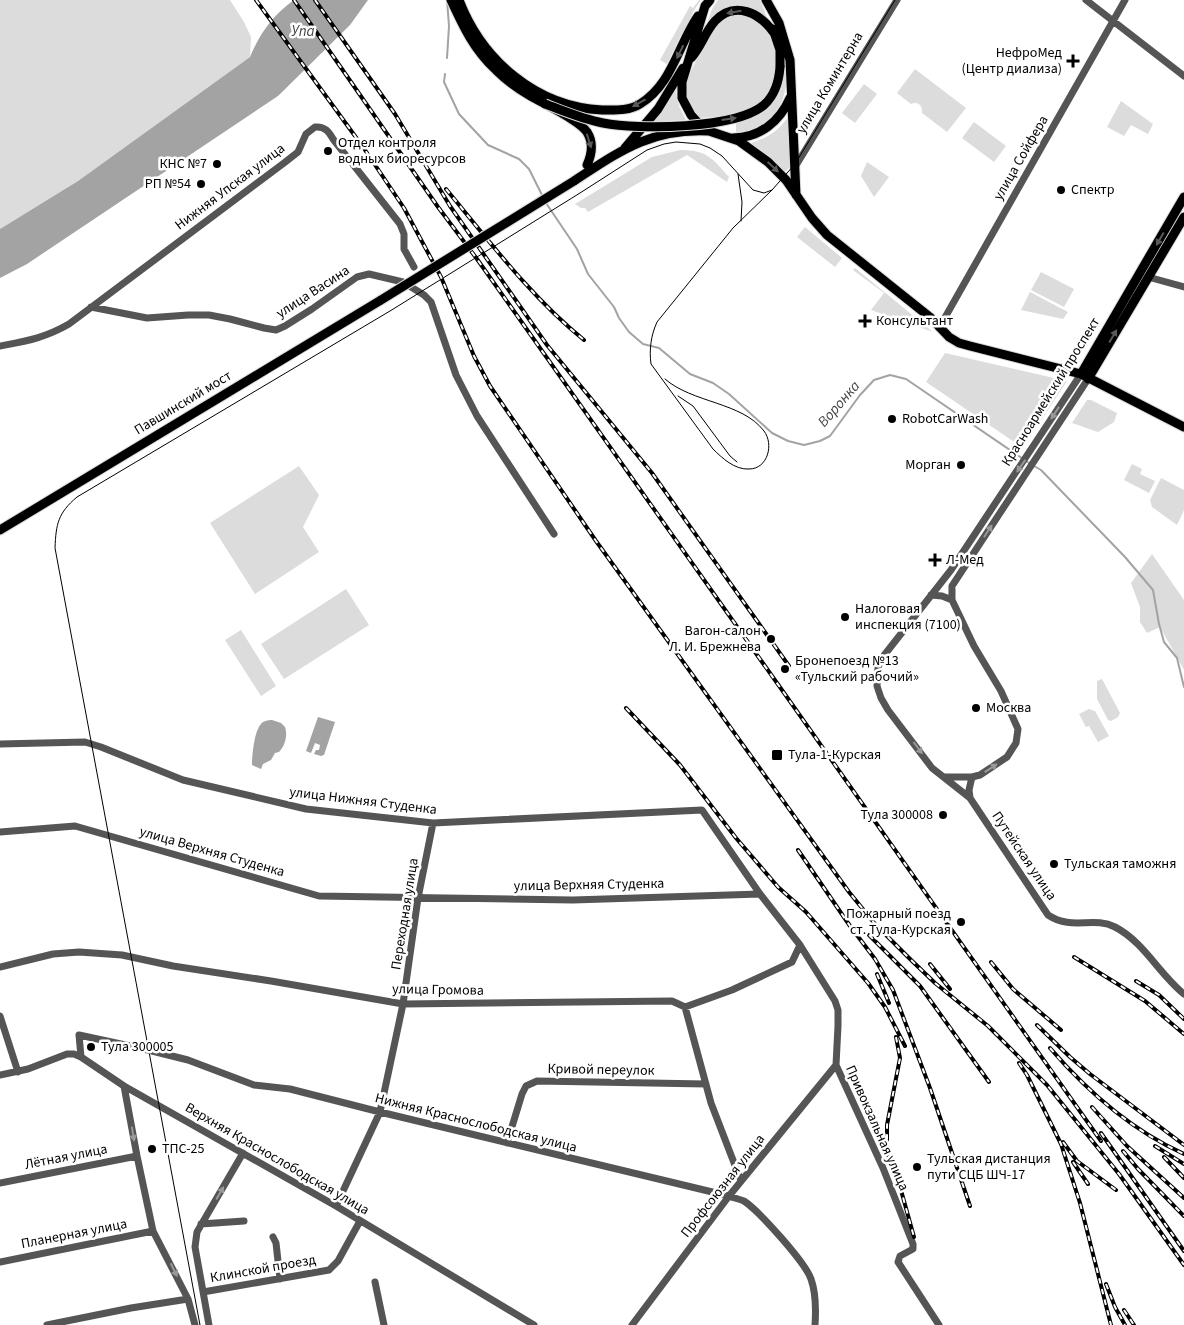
<svg xmlns="http://www.w3.org/2000/svg" width="1184" height="1325" viewBox="0 0 1184 1325" font-family="'Source Sans 3',sans-serif">
	<style>
		.green { fill: #dcdcdc }
		.water { fill: #a3a3a3 }
		.lines { fill: none; stroke-linecap: round; stroke-linejoin: round }
		.stream { stroke: #a3a3a3; stroke-width: 2 }
		.major-casing { stroke: #dbdbdb; stroke-width: 11 }
		.minor { stroke: #555; stroke-width: 7 }
		.major { stroke: #000; stroke-width: 9 }
		.tram { stroke: #000; stroke-width: 1 }
		.rail-casing { stroke: #000; stroke-width: 4 }
		.rail { stroke: #fff; stroke-width: 2; stroke-dasharray: 5.5; stroke-linecap: butt }
		.major-bridge-casing { stroke: #dbdbdb; stroke-width: 11; stroke-linecap: butt }
		.major-bridge { stroke: #000; stroke-width: 9 }
		.oneway { fill: #595959 }
		.oneway2 { fill: #999 }
		.poi-dot { fill: #000; stroke: #fff; stroke-width: 2 }
		.labels { text-anchor: middle; dominant-baseline: central; stroke-width: 5; stroke-linejoin: round; paint-order: stroke }
		.poi-label { font-size: 14px; fill: #000; stroke: #fff; text-anchor: start }
		.street-label { font-size: 14px; fill: #000; stroke: #fff }
		.water-label { font-size: 15px; font-style: italic; fill: #444; stroke: #fff }
	</style>
	<rect width="100%" height="100%" fill="#fff"/>
	<!-- green -->
	<path class="green" d="M0,0H230L244,22L251,37L250,57L78,181L0,229Z
		M699,0H701L693,12L684,35H681L667,64L660,60L690,6L693,8Z
		M718,0H760L768,20L752,9L742,7L705,29L712,9Z
		M728,15H750C756,20 765,26 770,33C785,57 775,98 748,110C733,116 716,117 699,118C689,106 683,95 687,79L712,29Z
		M915,69L966,108L947,132L922,113C923,106 918,101 911,104L897,93Z
		M785,70H787C788,102 772,132 736,132V123C764,114 781,101 785,70Z
		M864,84L877,94L855,123L842,113Z
		M675,88L679,106L686,120L652,122Z
		M1121,101L1153,124L1148,134L1131,125L1124,136L1107,127Z
		M788,117L790,167L785,172L769,156L751,143C768,138 778,131 788,117Z
		M974,122L1006,146L994,162L962,138Z
		M680,150C707,150 712,158 729,177L727,182L687,155L588,212L585,208H581L575,204L652,157Z
		M867,162L889,177L874,197L861,176Z
		M805,227L842,258L835,267L797,237Z
		M855,268L933,332L871,310L884,293L853,270Z
		M1041,272L1074,289L1064,307L1031,290Z
		M1030,292L1068,312L1063,319L1021,310Z
		M945,353L1067,381L1023,448L926,382Z
		M1087,400H1091L1117,413L1114,422L1098,432L1072,423Z
		M1132,464L1142,469L1140,474L1155,481L1149,493L1124,480Z
		M299,466L319,495L303,527L319,552L255,594L210,523Z
		M1161,478L1184,490V510L1177,525L1152,507L1150,500Z
		M1152,554L1184,600V670L1160,627L1147,633L1140,622V607L1131,583Z
		M346,589L369,625L284,679L261,644Z
		M241,630L276,686L261,696L225,640Z
		M1102,679L1120,713L1118,717L1111,721L1108,720L1097,699V681Z
		M1089,709L1095,711L1109,736L1098,742L1089,726L1086,727L1079,714Z"/>
	<!-- water -->
	<path class="water" d="M294,0H368L350,25L278,96L27,264L0,278V229L78,181L250,57C260,33 273,15 294,0Z
		M318,717L335,722L324,755L321,756L314,754L316,750H319L320,745L315,743L311,753L306,751Z
		M272,720L281,723L285,727C288,735 285,746 279,752L275,753L271,760L263,764L261,769L252,765C252,755 254,732 261,724C263,721 268,720 272,720Z"/>
	<g class="lines">
		<!-- stream -->
		<path class="stream" d="M447,0L449,26L447,58
			M445,74L444,82L459,114L488,145L519,159L529,169L543,197
			M546,203L577,249L588,274L614,307L619,318L629,332L643,344L659,348L690,374L713,383L729,394L772,433L788,441L804,445L820,441L830,436L860,395L874,380L890,375L906,379L1029,463
			M1034,466L1041,470L1125,557L1153,590L1159,624L1164,642L1177,658L1184,687"/>
		<!-- major casing -->
		<g class="major-casing">
			<path id="major" d="M451,0C463,26 474,50 496,70C506,80 517,88 529,95C544,104 578,119 587,132C594,143 592,154 587,165
				M459,0C482,60 536,107 602,110C615,110 629,111 640,104C672,85 678,45 698,16
				M710,0L705,6L682,82V98L691,115L701,126L709,131L739,141L768,162L786,180L812,218L827,235L931,318L949,337L959,343L970,346L1081,374L1184,427
				M766,0L779,23L790,60L796,195
				M773,29L780,50V67
				M691,58C701,47 705,32 715,21C735,0 760,13 774,33
				M733,138C760,138 780,121 790,98
				M625,148L658,109L683,68
				M574,181C620,151 651,128 709,131
				M1081,374L1184,197
				M1088,379L1184,217
				M0,530L381,300"/>
		</g>
		<!-- minor -->
		<path class="minor" d="M1086,0L1184,76
			M795,167L897,0
			M1148,277L1184,287
			M91,307L147,318L188,315H209L230,319L264,328L276,330L285,326L312,309L357,277L369,274L403,282L424,295L431,302L456,375L477,416L554,534
			M939,328L1125,0
			M0,346C26,341 45,338 69,324L284,163L298,152L306,134L315,127C325,126 329,132 333,139L400,224L404,234V249L414,267
			M1081,374L951,570L882,658L878,667L877,686L881,698L888,710L932,768L970,798L1048,915C1072,931 1093,916 1115,927C1144,942 1159,974 1184,994
			M931,595L942,596L952,600
			M0,744L85,742L101,747L183,780L306,809L433,823L702,810L760,894L800,945L835,1001L838,1010V1026L836,1065L883,1168L913,1244V1249L900,1256L898,1262L939,1325
			M945,777H972L980,775L1007,757L1016,743L1018,729L1001,691L974,646L952,600V586L1088,379
			M970,798L969,790L972,777
			M0,832L75,826L319,896L573,900L760,894
			M0,967L53,954L79,952L122,955L173,966L271,981L403,1004L672,1001L685,1007L732,990L792,962L800,945
			M685,1007L711,1103L741,1181
			M0,1016L18,1072
			M81,1057L79,1035L144,1049L188,1060L254,1085L290,1089L380,1112L729,1196C734,1198 739,1199 744,1201C759,1211 805,1262 811,1279C816,1293 816,1310 815,1325
			M0,1075L28,1069L67,1054H74L81,1057L124,1086L336,1206L534,1325
			M124,1086L137,1156L153,1231L188,1299L195,1325
			M507,1143L522,1094L526,1086L537,1081L706,1084
			M0,1183L137,1156
			M336,1206L380,1112L403,1004L418,898L433,823
			M201,1224L244,1221
			M273,1237L276,1243L280,1279
			M0,1262L153,1231
			M375,1282L384,1325
			M203,1292L329,1270L338,1261L360,1221
			M47,1325L131,1308L188,1299
			M209,1325L195,1247L197,1232L243,1153
			M632,1325L729,1196L836,1065"/>
		<!-- major -->
		<use href="#major" class="major"/>
		<!-- tram -->
		<path class="tram" d="M738,174L742,202L741,221
			M665,379C692,403 742,402 764,431C774,444 768,469 749,469C735,470 722,458 713,449L651,364C649,350 651,335 657,322L733,228L772,190L795,164L895,0
			M678,396L693,406L730,456L737,462
			M200,1325L55,548C56,524 58,513 77,497L390,311L580,193L647,150L664,144L676,142L700,144L710,148L722,156L753,190L764,193L772,190"/>
		<!-- rail casing -->
		<g class="rail-casing">
			<path id="rail" d="M256,0L363,147L404,208L441,277L474,356L490,386L596,541L849,892L875,924L909,958L935,983L988,1026L1047,1085L1119,1174L1184,1265
				M294,0L438,207L477,259L1101,1141
				M315,0L395,114L450,206L547,345L652,473L789,666
				M446,189C490,242 531,297 584,340
				M626,708L680,765L736,838L778,887L806,912L868,983L885,1007L905,1046
				M798,850L850,926L875,959L893,990L930,1088L970,1206
				M869,935L920,986L989,1082
				M1074,957L1145,1001L1184,1034
				M991,962L1013,989L1061,1030
				M930,964L950,989
				M877,974L889,1003
				M1136,981L1159,995L1184,1019
				M1037,1025L1070,1057L1090,1074L1184,1145
				M896,1037L900,1058L887,1125V1152L899,1183L914,1237
				M1050,1048C1087,1091 1131,1130 1184,1154
				M1019,1063L1027,1075L1061,1144L1080,1203L1111,1325
				M1092,1107L1127,1146L1184,1198
				M1101,1133L1184,1251
				M1063,1142L1077,1161L1116,1190
				M1155,1146L1184,1164
				M1123,1151L1138,1169L1184,1216
				M1164,1157L1184,1178
				M1073,1162L1088,1184
				M1106,1284L1115,1307L1125,1325
				M1124,1310L1134,1325"/>
		</g>
		<!-- rail -->
		<use href="#rail" class="rail"/>
		<!-- major-bridge casing -->
		<g class="major-bridge-casing">
			<path id="major-bridge" d="M545,104C564,111 582,119 603,123C638,130 736,129 764,105C775,95 779,81 780,67
				M381,300L574,181"/>
		</g>
		<!-- major-bridge -->
		<use href="#major-bridge" class="major-bridge"/>
	</g>
	<!-- one-way arrows -->
	<defs><path id="oneway-solid" d="M-6-.8H1V-3.2L6.5 0L1 3.2V.8H-6Z" transform="scale(1.25)"/></defs>
	<g class="oneway">
		<use href="#oneway-solid" transform="translate(734 12) rotate(170)"/>
		<use href="#oneway-solid" transform="translate(680 52) rotate(116)"/>
		<use href="#oneway-solid" transform="translate(639 103) rotate(151)"/>
		<use href="#oneway-solid" transform="translate(729 119) rotate(-8)"/>
		<use href="#oneway-solid" transform="translate(589 141) rotate(73)"/>
		<use href="#oneway-solid" transform="translate(773 167) rotate(43)"/>
		<use href="#oneway-solid" transform="translate(1160 239) rotate(120)"/>
		<use href="#oneway-solid" transform="translate(1113 336) rotate(-60)"/>
	</g>
	<g class="oneway2">
		<use href="#oneway-solid" transform="translate(1055 413) rotate(123)"/>
		<use href="#oneway-solid" transform="translate(1021 466) rotate(125)"/>
		<use href="#oneway-solid" transform="translate(988 531) rotate(-57)"/>
		<use href="#oneway-solid" transform="translate(918 748) rotate(53)"/>
		<use href="#oneway-solid" transform="translate(991 768) rotate(-33)"/>
		<use href="#oneway-solid" transform="translate(133 1134) rotate(81)"/>
		<use href="#oneway-solid" transform="translate(220 1193) rotate(-60)"/>
		<use href="#oneway-solid" transform="translate(174 1270) rotate(64)"/>
	</g>
	<!-- markers -->
	<g class="poi-dot">
		<path d="M1070.5 53.5h5v5h5v5h-5v5h-5v-5h-5v-5h5z"/>
		<circle cx="328" cy="151" r="5"/>
		<circle cx="217" cy="164" r="5"/>
		<circle cx="201" cy="184" r="5"/>
		<circle cx="1061" cy="190" r="5"/>
		<path d="M862.5 313.5h5v5h5v5h-5v5h-5v-5h-5v-5h5z"/>
		<circle cx="892" cy="419" r="5"/>
		<circle cx="961" cy="465" r="5"/>
		<path d="M932.5 552.5h5v5h5v5h-5v5h-5v-5h-5v-5h5z"/>
		<circle cx="845" cy="617" r="5"/>
		<circle cx="771" cy="639" r="5"/>
		<circle cx="785" cy="669" r="5"/>
		<circle cx="976" cy="708" r="5"/>
		<rect x="771" y="749" width="12" height="12" rx="2.5"/>
		<circle cx="943" cy="815" r="5"/>
		<circle cx="1054" cy="864" r="5"/>
		<circle cx="961" cy="922" r="5"/>
		<circle cx="91" cy="1047" r="5"/>
		<circle cx="152" cy="1149" r="5"/>
		<circle cx="917" cy="1167" r="5"/>
	</g>
	<g class="labels">
		<!-- poi labels -->
		<g class="poi-label">
			<text x="1062" y="53" text-anchor="end">НефроМед<tspan x="1062" dy="16">(Центр диализа)</tspan></text>
			<text x="338" y="143">Отдел контроля<tspan x="338" dy="16">водных биоресурсов</tspan></text>
			<text x="207" y="164" text-anchor="end">КНС №7</text>
			<text x="191" y="184" text-anchor="end">РП №54</text>
			<text x="1071" y="190">Спектр</text>
			<text x="876" y="321">Консультант</text>
			<text x="902" y="419">RobotCarWash</text>
			<text x="951" y="465" text-anchor="end">Морган</text>
			<text x="946" y="560">Л-Мед</text>
			<text x="855" y="609">Налоговая<tspan x="855" dy="16">инспекция (7100)</tspan></text>
			<text x="761" y="631" text-anchor="end">Вагон-салон<tspan x="761" dy="16">Л. И. Брежнева</tspan></text>
			<text x="795" y="661">Бронепоезд №13<tspan x="795" dy="16">«Тульский рабочий»</tspan></text>
			<text x="986" y="708">Москва</text>
			<text x="788" y="755">Тула-1-Курская</text>
			<text x="933" y="815" text-anchor="end">Тула 300008</text>
			<text x="1064" y="864">Тульская таможня</text>
			<text x="951" y="914" text-anchor="end">Пожарный поезд<tspan x="951" dy="16">ст. Тула-Курская</tspan></text>
			<text x="101" y="1047">Тула 300005</text>
			<text x="162" y="1149">ТПС-25</text>
			<text x="927" y="1159">Тульская дистанция<tspan x="927" dy="16">пути СЦБ ШЧ-17</tspan></text>
		</g>
		<!-- street labels -->
		<g class="street-label">
			<text transform="translate(830 83) rotate(-59)">улица Коминтерна</text>
			<text transform="translate(1021 158) rotate(-60)">улица Сойфера</text>
			<text transform="translate(230 187) rotate(-37)">Нижняя Упская улица</text>
			<text transform="translate(313 292) rotate(-33)">улица Васина</text>
			<text transform="translate(1051 392) rotate(-58)">Красноармейский проспект</text>
			<text transform="translate(183 403) rotate(-31)">Павшинский мост</text>
			<text transform="translate(363 801) rotate(7)">улица Нижняя Cтуденкa</text>
			<text transform="translate(212 852) rotate(16)">улица Верхняя Студенка</text>
			<text transform="translate(1024 856) rotate(56)">Путейская улица</text>
			<text transform="translate(589 885) rotate(-1)">улица Верхняя Cтуденка</text>
			<text transform="translate(405 914) rotate(-81)">Переходная улица</text>
			<text transform="translate(438 990) rotate(1)">улица Громова</text>
			<text transform="translate(601 1070) rotate(1)">Кривой переулок</text>
			<text transform="translate(476 1123) rotate(14)">Нижняя Краснослободская улица</text>
			<text transform="translate(877 1128) rotate(66)">Привокзальная улица</text>
			<text transform="translate(66 1157) rotate(-11)">Лётная улица</text>
			<text transform="translate(277 1159) rotate(30)">Верхняя Краснослободская улица</text>
			<text transform="translate(723 1186) rotate(-52)">Профсоюзная улица</text>
			<text transform="translate(74 1234) rotate(-11)">Планерная улица</text>
			<text transform="translate(263 1269) rotate(-10)">Клинской проезд</text>
		</g>
		<!-- water labels -->
		<g class="water-label">
			<text x="303" y="31">Упа</text>
			<text transform="translate(839 404) rotate(-49)">Воронка</text>
		</g>
	</g>
</svg>
